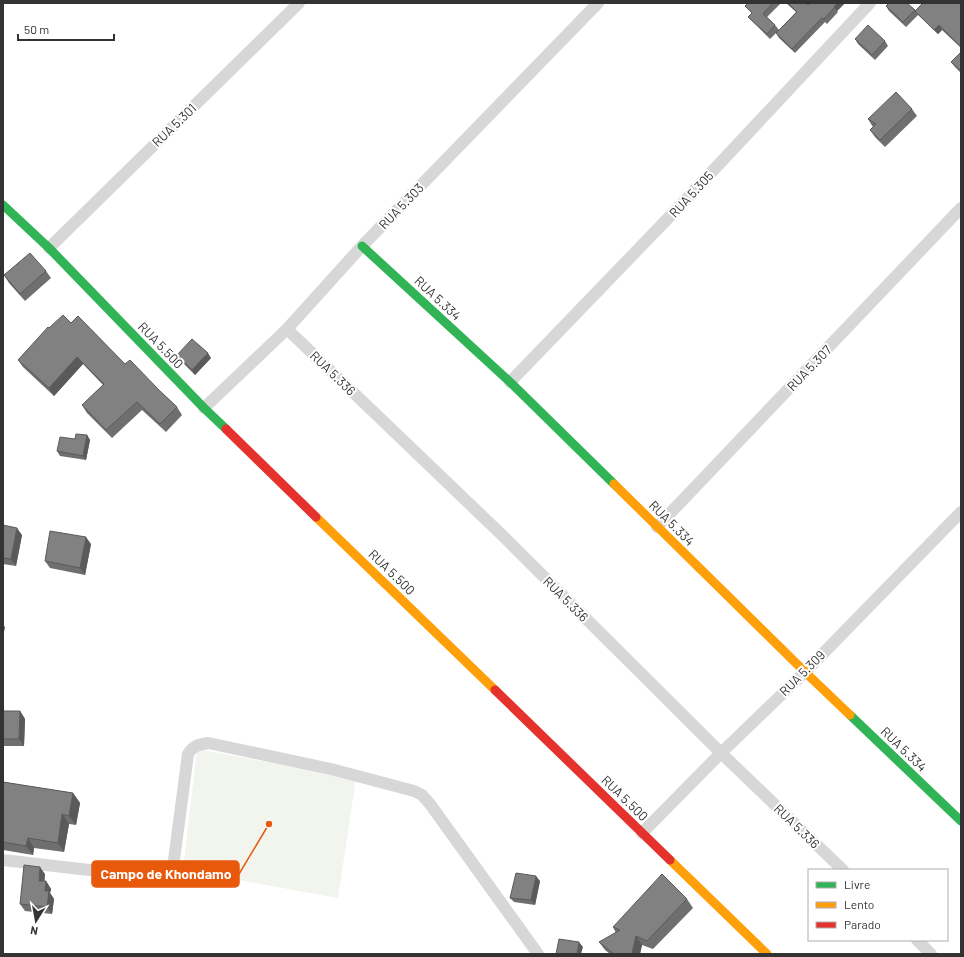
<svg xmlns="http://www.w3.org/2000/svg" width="964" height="957" viewBox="0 0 964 957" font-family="Barlow,sans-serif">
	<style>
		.green { fill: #f1f5ed }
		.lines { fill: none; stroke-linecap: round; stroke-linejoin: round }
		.street { stroke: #d7d7d7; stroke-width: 12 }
		.fast { stroke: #30b455; stroke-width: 9 }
		.slow { stroke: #ff9f0a; stroke-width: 9 }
		.jam { stroke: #e5322d; stroke-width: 9 }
		.wall { fill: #6f6f6f }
		.shaded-wall { fill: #5a5a5a }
		.building { fill: #818181; stroke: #5a5a5a }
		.labels { text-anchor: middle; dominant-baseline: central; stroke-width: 4; stroke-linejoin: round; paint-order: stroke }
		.street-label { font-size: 13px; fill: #333; stroke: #fff }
		.leader { fill: none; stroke: #e8590c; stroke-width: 1.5 }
		.callout-dot { fill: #e8590c; stroke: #fff; stroke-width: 1.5 }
		.callout { fill: #e8590c; stroke: #e8590c; stroke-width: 1.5 }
		.callout-label { font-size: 14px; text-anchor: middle; font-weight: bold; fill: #fff }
	</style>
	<rect width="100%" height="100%" fill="#fff"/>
	<!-- green -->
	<path class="green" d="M197,749L356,778L338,898L183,870Z"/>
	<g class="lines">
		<!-- street -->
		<path class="street" d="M49,248L299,3
			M287,329L503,536L721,753L843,870
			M510,382L677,209L870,3
			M204,408L287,329L362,246L598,3
			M657,527L961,208
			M642,833L721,753L805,672L961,512
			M3,860L158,878L166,876L172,872L174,860L188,754C194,745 198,745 208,743L331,769L414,791L422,795L430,804L538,954
			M917,940L931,954"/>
		<!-- fast -->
		<path class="fast" d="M3,205L49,248L204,408L226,429
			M362,246L510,382L614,484
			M850,715L961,821"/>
		<!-- slow -->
		<path class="slow" d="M614,484L805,672L850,715
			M316,517L495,690
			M670,860L767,954"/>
		<!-- jam -->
		<path class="jam" d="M226,429L316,517
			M495,690L670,860"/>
	</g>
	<!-- wall -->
	<path class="wall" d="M748,3H781L767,17L775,25L779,30L770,39L748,17L752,13L745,6Z
		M786,3H806L808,5L845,3L837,11L838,12L827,24L825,22L795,53L779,38L776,33L796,12Z
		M961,3V48L942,30L938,34L918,15L906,27L889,11L886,6L915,10V11Z
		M855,39L885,41L888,46L875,60L858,44Z
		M961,52V73L955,67L951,62Z
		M912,109L917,116L885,147L875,137L870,130L873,127L868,119Z
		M46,271L51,278L25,301L9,283L4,275Z
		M49,328L125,364L160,391L177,407L182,415L166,432L142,410L112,438L87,413L82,405L103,385L83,364L54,396L23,367L18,360Z
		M177,355L211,358L195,375L180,360Z
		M87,435L90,440L86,460L60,456L57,451L75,439Z
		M3,525L22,535L16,566L3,564Z
		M91,544L85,575L50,568L45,561Z
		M3,711H20L25,719L24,746H3Z
		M3,782L73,793L80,803L76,825L69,824L64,852L34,848L33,855L3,850Z
		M45,874L44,881H46L51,889L50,893L54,899L52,914L25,911L20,904Z
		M540,881L535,905L514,902L510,898Z
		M687,899L693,908L653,949L642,945L640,954H610L605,950L599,942L616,933L613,927Z"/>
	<!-- shaded-wall -->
	<path class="shaded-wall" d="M837,3H845L837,11L834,7Z
		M939,25L942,30L938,34L934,30Z
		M208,353L211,358L195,375L192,370Z
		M77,357L83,364L54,396L49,388Z
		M87,435L90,440L86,460L83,456Z
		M17,528L22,535L16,566L11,559Z
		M86,537L91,544L85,575L80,568Z
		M3,625L5,627L3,637Z
		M20,711L25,719L24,746L19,739Z
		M73,793L80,803L76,825L69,816Z
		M62,814L69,824L64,852L58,843Z
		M28,838L34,848L33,855L26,846Z
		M40,867L45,874L44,888L39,881Z
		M536,876L540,881L535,905L531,900Z
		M46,881L51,889L50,893L54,899L52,914L47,907L45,891Z
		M636,936L642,945L640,954H632Z
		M579,942L583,947L581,954H577Z"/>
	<!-- building -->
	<path class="building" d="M748,3H773L763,14L775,25L767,34L748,17L752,13L745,6Z
		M788,3H806L808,5L810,3H837L834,7H835L824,19L822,18L792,49L776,33L797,12Z
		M889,3H907L915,10L903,22L886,6Z
		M923,3H961V47L939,25L934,30L915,11Z
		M868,25L885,41L872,55L855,39Z
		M961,52V71L951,62Z
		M896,92L912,109L880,140L870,130L876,124L868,119Z
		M30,253L46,271L20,294L4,275Z
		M63,315L71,323L78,316L125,364L130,360L160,391L177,407L160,424L137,402L106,430L82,405L104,384L77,357L49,388L18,360L48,327L49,328Z
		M192,339L208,353L192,370L177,355Z
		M76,434L87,435L83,456L57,451L60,437L75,439Z
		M3,525L17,528L11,559L3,558Z
		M50,531L86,537L80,568L45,561Z
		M3,711H20L19,739H3Z
		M3,782L73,793L69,816L62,814L58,843L28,838L26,846L3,842Z
		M24,865L40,867L39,881H46L45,891H49L47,907L20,904Z
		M516,873L536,876L531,900L510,898Z
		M662,874L687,899L647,941L636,936L632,954H614L599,942L620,930L613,927Z
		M559,939L579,942L577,954H556Z"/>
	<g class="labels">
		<!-- street labels -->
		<g class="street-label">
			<text transform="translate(174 125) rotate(-44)">RUA 5.301</text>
			<text transform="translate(691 194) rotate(-47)">RUA 5.305</text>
			<text transform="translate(401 206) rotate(-46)">RUA 5.303</text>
			<text transform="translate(438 298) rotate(43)">RUA 5.334</text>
			<text transform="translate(161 345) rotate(46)">RUA 5.500</text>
			<text transform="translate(809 368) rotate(-46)">RUA 5.307</text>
			<text transform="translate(333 373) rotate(44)">RUA 5.336</text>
			<text transform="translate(672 523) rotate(45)">RUA 5.334</text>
			<text transform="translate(392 572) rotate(44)">RUA 5.500</text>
			<text transform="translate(566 599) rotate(45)">RUA 5.336</text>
			<text transform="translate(802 673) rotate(-45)">RUA 5.309</text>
			<text transform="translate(904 749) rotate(44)">RUA 5.334</text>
			<text transform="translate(625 798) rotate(44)">RUA 5.500</text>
			<text transform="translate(797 826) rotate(44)">RUA 5.336</text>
		</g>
	</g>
	<!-- callouts -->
	<path class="leader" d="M269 824L239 874"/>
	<circle class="callout-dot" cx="269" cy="824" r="4"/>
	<rect class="callout" x="92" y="861" width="147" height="26" rx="4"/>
	<g class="callout-label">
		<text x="166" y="879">Campo de Khondamo</text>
	</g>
	<!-- border -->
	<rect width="964" height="957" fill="none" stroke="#333333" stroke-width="8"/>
	<!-- legend -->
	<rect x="808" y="869" width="140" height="72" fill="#ffffff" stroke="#adadad"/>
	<rect x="816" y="882" width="20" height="6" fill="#30b455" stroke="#adadad"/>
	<text x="844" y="889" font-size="12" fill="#333333">Livre</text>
	<rect x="816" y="902" width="20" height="6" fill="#ff9f0a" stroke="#adadad"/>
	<text x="844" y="909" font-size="12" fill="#333333">Lento</text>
	<rect x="816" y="922" width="20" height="6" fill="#e5322d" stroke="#adadad"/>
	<text x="844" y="929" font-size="12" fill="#333333">Parado</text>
	<!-- north arrow -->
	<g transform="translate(36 921) rotate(191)" stroke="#ffffff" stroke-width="3" paint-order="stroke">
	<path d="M0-3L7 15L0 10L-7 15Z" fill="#333333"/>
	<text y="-6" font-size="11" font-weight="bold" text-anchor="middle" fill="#333333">N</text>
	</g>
	<!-- scale -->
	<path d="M18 34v6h96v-6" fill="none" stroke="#333333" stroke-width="2"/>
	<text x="24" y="34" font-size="12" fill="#333333" stroke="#ffffff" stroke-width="3" paint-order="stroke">50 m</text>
</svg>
